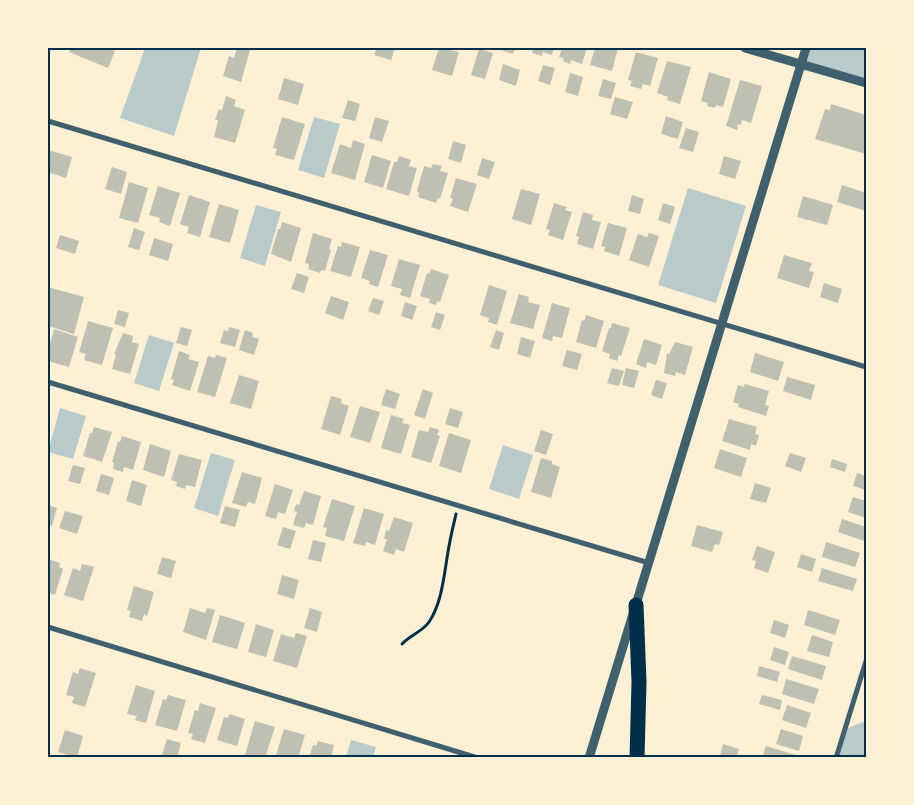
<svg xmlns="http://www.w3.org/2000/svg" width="914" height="805" viewBox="0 0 914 805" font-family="Rubik,sans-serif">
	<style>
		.green { fill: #b9caca }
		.building { fill: #bec0b2 }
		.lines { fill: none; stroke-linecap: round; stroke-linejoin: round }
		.path { stroke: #003049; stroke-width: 3 }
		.minor { stroke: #3f606c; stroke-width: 5 }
		.tertiary { stroke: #3f606c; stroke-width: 9 }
		.motorway { stroke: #003049; stroke-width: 15 }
		.neatline { fill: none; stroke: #003049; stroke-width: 2 }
	</style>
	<rect width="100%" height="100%" fill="#fdf0d5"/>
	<!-- green -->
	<path class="green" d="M145,48H201L174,136L120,118Z
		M806,48H866V83L801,64Z
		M314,117L340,124L324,178L298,170Z
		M688,188L746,206L716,303L658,285Z
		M256,205L281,212L265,266L240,258Z
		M149,335L174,343L159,391L134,383Z
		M60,408L86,416L73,459L48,452Z
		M503,445L533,455L519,499L489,489Z
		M211,453L235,460L218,516L194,508Z
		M866,721V757L836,758L845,729Z
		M351,740L376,747L373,757H346Z"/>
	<!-- building -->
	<path class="building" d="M71,48H108L115,51L108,68L69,52Z
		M237,48L250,50L241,82L223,76L229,56L234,58Z
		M377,48H395L391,60L374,55Z
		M439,48L459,52L452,76L432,70Z
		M504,48H522L521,50L515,48L513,54L503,51Z
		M530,48H554L552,55L543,52L542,56L532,53L533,49Z
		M562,48H587L582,64L571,60L570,64L563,61L564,58L559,57Z
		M595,48H618L612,71L590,65Z
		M479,49L493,53L485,79L471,75Z
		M636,52L658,58L650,86L643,84L641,89L630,86L632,81L628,80Z
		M667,61L691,67L680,104L667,100L668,97L657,93Z
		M503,64L520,70L516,86L499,80Z
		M543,65L555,68L550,85L538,81Z
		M709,72L731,79L723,107L716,105L715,108L707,106L708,103L701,101Z
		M570,73L583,77L578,96L565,92Z
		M284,78L304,84L298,105L278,99Z
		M603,79L616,83L611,99L598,96Z
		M740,80L762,86L751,123L742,120L741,125L738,124L737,130L726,126Z
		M226,96L236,100L234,106L245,110L235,143L214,137L218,120H215L219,109L222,110Z
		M615,97L633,102L627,119L610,114Z
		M348,100L360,104L355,121L342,118Z
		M831,104L866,115V154L815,139L825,109L830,110Z
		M666,116L683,122L678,139L661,134Z
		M282,117L305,124L294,160L275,155L277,149L273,148Z
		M375,117L389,121L382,142L369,138Z
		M686,128L699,132L693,152L679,148Z
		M353,140L365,144L355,180L331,173L340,144L351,148Z
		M453,141L466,145L461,163L448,159Z
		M48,150L72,157L66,178L48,172Z
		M372,155L391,161L383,188L364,182Z
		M399,156L411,160L409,166L417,168L409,196L386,189L394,162H397Z
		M724,156L741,161L735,179L719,174Z
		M482,158L495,162L489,179L477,175Z
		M433,164L442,166L440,171L448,173L440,199L438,198L436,203L418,197L419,192L417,191L424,166L431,168Z
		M112,167L127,172L121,194L105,189Z
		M456,178L477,184L468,212L450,206L453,199L450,198Z
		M129,182L148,188L138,223L119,218Z
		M842,185L866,193V211L837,202Z
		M158,186L180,193L170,226L159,222L160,218L149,215Z
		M521,189L540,194L531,225L512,219Z
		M189,195L210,202L200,237L187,233L189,227L180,224Z
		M632,195L644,199L640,214L628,211Z
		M803,196L833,205L827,225L797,217Z
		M554,203L567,207L565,210L572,212L563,240L548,235L550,230L546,229Z
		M663,203L675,207L670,224L658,220Z
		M219,204L239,210L230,243L209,237Z
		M583,212L593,215L592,220L601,222L593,249L577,244L579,237L576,236Z
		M282,222L301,228L291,262L271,254L278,229H280Z
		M608,223L627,228L619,256L604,251L605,247L601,246Z
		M134,228L145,232L139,250L128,247Z
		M313,233L332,239L329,249L331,250L325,271L321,270L320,273L308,269L309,264L305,263Z
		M649,233L659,236L649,267L629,260L638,234L647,237Z
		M60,235L79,241L75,254L56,248Z
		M154,238L173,244L168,261L149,255Z
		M342,242L360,247L351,277L330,271L338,246L341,247Z
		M370,250L388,255L378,287L369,284L370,281L361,278Z
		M784,255L812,263L809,271L814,272L809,288L777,278Z
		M399,259L420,265L410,298L400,295L402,289L391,286Z
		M431,269L449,275L440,302L437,301L436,305L429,303L430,299L420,296L427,273L429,274Z
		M297,273L309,277L304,293L291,289Z
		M824,283L842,289L838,303L820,297Z
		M489,285L507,291L497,325L488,322L489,318L480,315Z
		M48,287L84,297L74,334L48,326Z
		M519,294L529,297L528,302L540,305L533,329L510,323Z
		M331,296L349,302L343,320L325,313Z
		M373,298L384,301L379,315L368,311Z
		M405,302L417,306L412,320L401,316Z
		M552,303L570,308L562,338L553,336L552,341L542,338Z
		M118,310L129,313L125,327L114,324Z
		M436,312L445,315L440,330L431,327Z
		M586,315L604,321L596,348L576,342L582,320L584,321Z
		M88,321L113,328L102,365L84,360L86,354L79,352Z
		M612,323L630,328L621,356L619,355L617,361L609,358L610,354L602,351L609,328H611Z
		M181,327L192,330L187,346L176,343Z
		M229,327L240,330L235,347L220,343L224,330L228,331Z
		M54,329L78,337L69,367L48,361V351Z
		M245,330L253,333L252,337L259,339L254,355L239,350Z
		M496,330L504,333L499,350L490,347Z
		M123,333L133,336L132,342L139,344L130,374L112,369L116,355L114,354Z
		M521,337L535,341L530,358L517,354Z
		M644,339L662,345L656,365L647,362L646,368L636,364Z
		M675,342L693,347L685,375L676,372L675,376L664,373L667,353L669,354Z
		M567,350L582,354L577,370L562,366Z
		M179,351L190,355L188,359L199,362L190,391L172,385L174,380L171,379Z
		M755,353L784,362L778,381L750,372Z
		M216,355L227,358L215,397L197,392L208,356L215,358Z
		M612,368L624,371L619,386L607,383Z
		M626,368L639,371L634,388L622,385Z
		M239,375L259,381L251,409L230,403Z
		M787,377L815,385L811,400L783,391Z
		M656,380L667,383L662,399L651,395Z
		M745,384L769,391L765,405L769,406L766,416L738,407L739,404L733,402L738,385L744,387Z
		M386,389L400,394L395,409L381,405Z
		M423,389L433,393L425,419L414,415Z
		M331,396L342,399L341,403L349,406L340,435L321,429Z
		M360,406L380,412L370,443L350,437Z
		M450,408L463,412L458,428L445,424Z
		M391,415L404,419L402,423L410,425L401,454L381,448Z
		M729,419L757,427L755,434L759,435L756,446L751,444L750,450L722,441Z
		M94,427L112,432L102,462L83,456L90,433H92Z
		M430,427L439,430L437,435L440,436L431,463L411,457L419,430L428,432Z
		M541,430L553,434L546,455L534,451Z
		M449,433L471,440L461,473L439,466Z
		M122,436L141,442L133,470L124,467L123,472L113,469L114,463L112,462L118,441L120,442Z
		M150,444L171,451L164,477L143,470Z
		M720,449L747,458L741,477L714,468Z
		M790,453L806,458L801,472L785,466Z
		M179,454L202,460L195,487L186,485L185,489L176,486L177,482L171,480Z
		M541,458L552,461V464L560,467L551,498L531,492Z
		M832,459L847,464L845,472L830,467Z
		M73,465L85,468L80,484L68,481Z
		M242,472L262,478L255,504L248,502L246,507L232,503Z
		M857,473L866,476V490L853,486Z
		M101,474L114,478L109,495L96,491Z
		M132,480L147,485L141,506L126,501Z
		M755,483L771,488L766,503L750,499Z
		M275,484L293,490L285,514L278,512L276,519L265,516Z
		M304,491L321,496L313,525L306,523L304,528L293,525L297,512L294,511L296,504L299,505Z
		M853,497L866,501V518L848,512Z
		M332,499L355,506L344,541L325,536L327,528L323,527Z
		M48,505L57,508L52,526L48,524Z
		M225,506L240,510L235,527L220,523Z
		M364,508L384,514L375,545L366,542L365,546L353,543Z
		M65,511L83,516L77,534L59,528Z
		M394,517L413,523L404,552L396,549L394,555L383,551L387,539H384L386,530L389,531Z
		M842,519L866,527L864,541L838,532Z
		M697,525L723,532L719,545L715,544L712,552L691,546Z
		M283,527L296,531L290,549L277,545Z
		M313,540L326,543L321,562L308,559Z
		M826,542L860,553L855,567L822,557Z
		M757,546L775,552L768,573L754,568L756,561L752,560Z
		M801,554L816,559L812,572L797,567Z
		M162,557L176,561L171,578L157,574Z
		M48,559L60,563L59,567L63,569L55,595L48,593Z
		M82,564L94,567L83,601L64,595L73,568L80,571Z
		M822,568L857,579L853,591L818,581Z
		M282,575L299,580L294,599L277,594Z
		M134,586L154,592L147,616L144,614L142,621L129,617L131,611L127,610Z
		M190,608L205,613L207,608L215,610L206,640L183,632Z
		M310,608L322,612L317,632L304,628Z
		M808,610L840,620L835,635L804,625Z
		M220,615L245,623L237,649L212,642Z
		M774,620L789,625L785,638L770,633Z
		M256,624L274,630L266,657L248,652Z
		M296,633L307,636L297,668L273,661L281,634L294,638Z
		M812,635L833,642L829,657L807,651Z
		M774,647L789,652L785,665L770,660Z
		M792,656L826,666L822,680L788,669Z
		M759,666L780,672L777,682L757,676Z
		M80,668L96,673L85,707L72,703L74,697L66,695L73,672L78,674Z
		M786,679L819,689L814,704L782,694Z
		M136,685L155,691L146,723L135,720L137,716L127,714Z
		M168,695L186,700L177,731L155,725L163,699L166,700Z
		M762,695L782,700L780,710L759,704Z
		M200,703L216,708L205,743L191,739L193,734L188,733L195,710L198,711Z
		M787,705L811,713L806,728L782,720Z
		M229,714L245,719L237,746L217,740L224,717L228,718Z
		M255,721L275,727L265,758H244Z
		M284,729L305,735L298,758H275Z
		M781,729L803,736L799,751L776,744Z
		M65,730L83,736L77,758L58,752Z
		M167,739L181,743L177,758L162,755Z
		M318,741L334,745L331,758H309L313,745L316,746Z
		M723,744L739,749L736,758L720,756Z
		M766,746L796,755L795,758H762Z"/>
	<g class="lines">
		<!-- path -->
		<path class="path" d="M402,644C410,635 422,632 429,622C442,603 444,575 448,552C450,539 453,527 456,514"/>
		<!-- minor -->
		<path class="minor" d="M48,121L866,367
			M48,382L649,563
			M48,627L478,758
			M836,758L866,661"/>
		<!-- tertiary -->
		<path class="tertiary" d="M745,48L866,83
			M589,758L806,48"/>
		<!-- motorway -->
		<path class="motorway" d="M636,605L639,682L637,758"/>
	</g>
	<!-- border -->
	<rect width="914" height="805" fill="none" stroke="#fdf0d5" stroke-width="98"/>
	<rect x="49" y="49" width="816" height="707" class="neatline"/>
</svg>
